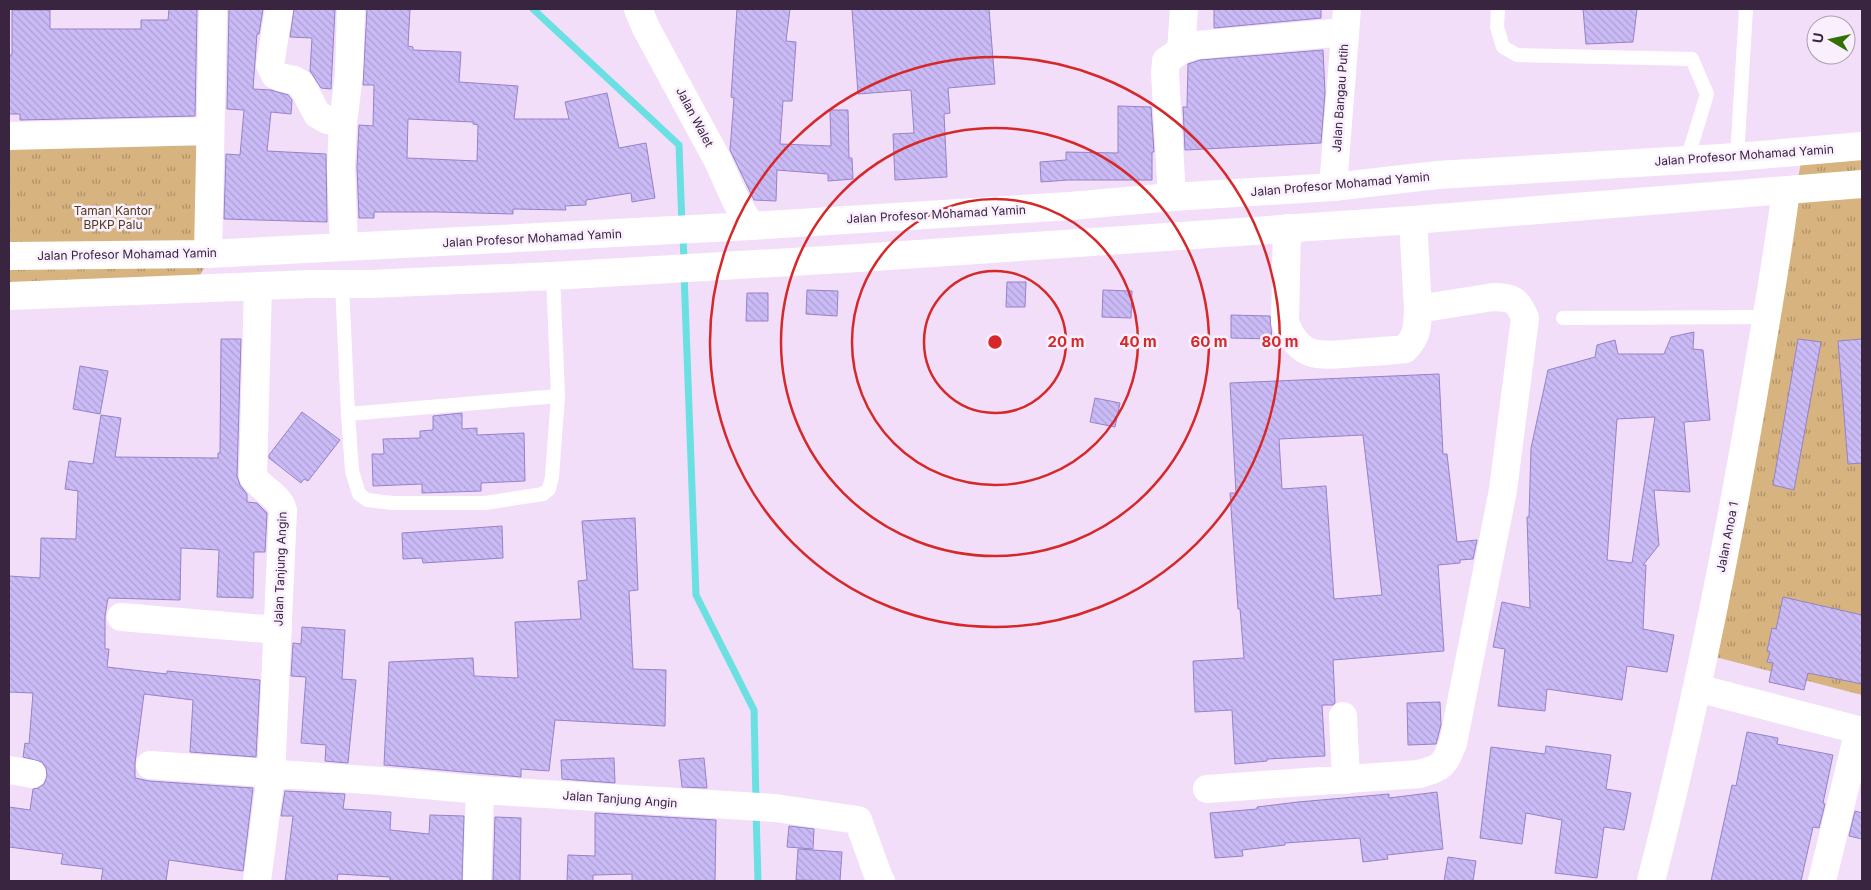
<svg xmlns="http://www.w3.org/2000/svg" width="1871" height="890" viewBox="0 0 1871 890" font-family="Inter,sans-serif">
	<style>
		.park { fill: url(#park-tufts) }
		.lines { fill: none; stroke-linecap: round; stroke-linejoin: round }
		.stream { stroke: #6ae0e2; stroke-width: 7 }
		.building { fill: url(#building-back-hatch); stroke: #9682c8; fill-rule: evenodd }
		.lane { stroke: #fff; stroke-width: 14 }
		.street { stroke: #fff; stroke-width: 28 }
		.primary { stroke: #fff; stroke-width: 28 }
		.ring { fill: none; stroke: #d62828; stroke-width: 2.5 }
		.labels { text-anchor: middle; dominant-baseline: central; stroke-width: 5; stroke-linejoin: round; paint-order: stroke }
		.street-label { font-size: 12px; fill: #392540; stroke: #f9effd }
		.park-label { font-size: 12px; fill: #503c1c; stroke: #f9effd }
		.centre { fill: #d62828; stroke: #f9effd; stroke-width: 2.5 }
		.ring-label { font-size: 15px; text-anchor: middle; font-weight: bold; fill: #d62828; stroke: #f9effd; stroke-width: 5; stroke-linejoin: round; paint-order: stroke }
	</style>
	<defs>
		<pattern id="park-tufts" width="24" height="20" patternUnits="userSpaceOnUse" patternTransform="scale(1.25)"><rect width="24" height="20" fill="#d6b37f"/><path d="M3 7l-1-3M5 7V3M7 7l1-3M15 17l-1-3M17 17v-4M19 17l1-3" fill="none" stroke="#af9169"/></pattern>
		<pattern id="building-back-hatch" width="6" height="6" patternUnits="userSpaceOnUse" patternTransform="scale(1.25)"><rect width="6" height="6" fill="#cabaf6"/><path d="M-1 5l2 2M0 0l6 6M5-1l2 2" fill="none" stroke="#aea0d4"/></pattern>
	</defs>
	<rect width="100%" height="100%" fill="#f2def9"/>
	<!-- park -->
	<path class="park" d="M209,140L218,244L192,289L9,286V145Z
		M1862,146V695L1704,654L1769,340L1803,151Z"/>
	<g class="lines">
		<!-- stream -->
		<path class="stream" d="M533,9L679,145L682,225
			M683,235L684,262
			M684,273L696,595L754,710L756,801
			M756,811L758,881"/>
	</g>
	<!-- building -->
	<path class="building" d="M169,9H197L195,116L20,120V114H9V55H12V10H50V29H141V20H168Z
		M229,9H263L259,34H257L253,89L271,90L288,95L292,100L291,114L271,112L267,151L326,154L327,222L224,219L226,154L240,155L244,110L227,109Z
		M294,9H335L331,89L321,88L310,71L312,38L290,37Z
		M367,9H410L408,46L413,47V50L461,52L459,82L518,86L514,119H569L565,102L607,93L619,148L646,143L655,198L632,202L631,193L586,200V205L565,206L566,210L513,209V214L438,212H374V218H359L357,167L359,125L373,126L374,85H363ZM408,119L473,122V124L478,125L477,161L407,158Z
		M737,9H790L786,41L796,42L792,101H783L780,144L831,146L830,110H848L849,158H852L853,179L828,181V174L777,170L776,201L754,200L730,150L734,98L731,97Z
		M852,9H989L995,84L948,88L950,113L944,114L947,177L895,180L893,134L914,133L911,90L858,94Z
		M1214,9H1321V18L1214,28Z
		M1583,9H1637L1633,42L1586,44Z
		M1323,50L1325,93L1321,143L1185,150L1183,107H1187L1188,64L1200,60Z
		M1118,106L1151,107L1154,152H1152V180H1068L1041,182L1040,162L1066,160V152L1118,153Z
		M1007,282H1026L1025,307H1006Z
		M807,290L838,291L837,316L806,314Z
		M1103,290L1132,291L1131,318L1102,317Z
		M747,293H768V321H746Z
		M1231,315L1270,316L1272,339L1231,338Z
		M1694,332L1693,349L1703,350L1710,420L1684,422L1690,492L1654,490L1659,545L1643,565H1646L1643,629L1674,635L1667,672L1627,666L1622,700L1547,689L1545,711L1498,706L1505,649L1493,647L1502,602L1530,608L1527,517H1529L1531,448L1548,370L1595,357L1597,345L1615,340L1618,354H1664L1671,337ZM1655,417L1632,563L1607,560L1617,419Z
		M221,339H241L237,476L240,485L247,494V502L257,503L267,513L265,552H254L253,598L217,597L219,550L181,548L180,600L108,598L105,616V649H109L107,667L167,674V671L260,680L256,757L190,752L193,700L144,694L135,763V778L149,781L253,788L243,871L169,860L166,881H101L103,869L61,864L63,854L9,847V807L30,810L33,789L38,788L44,784L47,776L46,768L42,762L23,757L25,743L29,744L33,693L9,692V576L40,578L41,538L76,539L78,491L65,489L69,461L93,464L101,415L121,418L115,457L218,458V453H220Z
		M1798,339L1821,342L1794,490L1773,485Z
		M1862,339V463L1848,464L1838,341Z
		M80,366L108,371L100,414L73,409Z
		M1439,374L1443,454H1447L1457,542L1477,540L1473,559L1460,560V563L1438,565L1444,651L1333,660L1335,703L1333,705H1322L1325,756L1267,759V761L1235,764L1232,710L1195,712L1193,661L1244,658L1240,609H1238L1230,493H1236L1230,383ZM1363,435L1382,595L1334,599L1326,486L1282,489L1279,439Z
		M1095,398L1120,403L1115,427L1090,422Z
		M302,412L340,440L308,481L304,479L301,483L269,458V455Z
		M462,413V429L477,428V435L524,433L525,481L481,483V491L422,493V484L373,486L372,454H384L383,439L420,438V431L433,430V416Z
		M635,518L638,590L629,591L633,669L666,670L665,726L555,720L549,771L521,769V777L384,765L389,662L473,658L474,676L518,678L515,622L581,619L578,581L587,580L582,521Z
		M502,526L503,558L423,563L422,558L403,559L402,533Z
		M1783,597L1862,615V684L1808,673L1804,690L1769,682L1773,663L1767,662L1770,652L1767,651L1772,628L1776,629Z
		M302,627L345,630L342,679L356,680L348,763L325,761L326,745L301,743L306,677L291,676L293,643L301,644Z
		M1440,702L1441,725L1436,744L1408,745L1407,703Z
		M1747,732L1778,738L1777,744L1833,755L1823,803L1825,804L1819,828L1813,827L1801,881H1711L1732,785L1736,786Z
		M1546,746L1611,755L1606,789L1631,793L1624,830L1604,827L1597,878L1555,873L1562,820L1526,813L1522,844L1480,838L1491,747L1545,754Z
		M614,758L615,783L562,779L561,760Z
		M704,758L707,788L682,787L679,760Z
		M285,791L345,794L343,809L391,812L390,830L429,834L430,815L464,816L462,881H390V877L338,874L337,881H285L293,816H281Z
		M1437,792L1443,849L1387,855L1388,859L1363,862L1360,838L1285,843V845L1242,850L1243,856L1215,858L1210,813L1257,809V807L1298,802L1389,794V798Z
		M1855,811L1862,813V839L1849,836Z
		M595,813L716,820L715,881H632V874L593,875V881H567L568,855L595,856Z
		M495,817L521,818L520,881H493Z
		M789,826L814,829L813,849L787,847Z
		M798,849L842,852L840,881L796,880Z
		M1448,857L1476,861L1473,881H1444Z"/>
	<g class="lines">
		<!-- lane -->
		<path class="lane" d="M1498,9L1497,27L1503,47L1517,55L1692,59L1707,94L1687,160
			M1737,157L1746,9
			M342,284L348,414L558,396L553,276
			M1563,318L1767,317
			M348,414L352,471L359,494L367,500L393,503H485L543,494L549,489L552,477L558,396"/>
		<!-- street -->
		<path class="street" d="M279,9L270,65L275,75L280,77L294,80L301,84L317,114L327,120L343,123
			M638,9L646,28L717,159L737,203L751,226
			M1181,50L1184,9
			M9,136L210,131
			M1333,187L1347,9
			M1172,197L1165,73L1166,61L1181,50L1197,45L1345,32
			M1287,228L1285,322C1299,360 1320,356 1355,353C1371,352 1388,351 1405,349C1418,335 1417,327 1418,309
			M344,247L341,167L343,123L349,74L351,9
			M208,254L213,9
			M121,617L278,630
			M1697,688L1862,731
			M1343,716L1346,780
			M150,765L381,781L480,790L775,808L858,820L879,878L881,881
			M9,770L32,774
			M1207,789L1419,774C1443,767 1444,766 1453,743L1503,490L1525,318C1518,300 1512,297 1493,297L1418,309L1413,220
			M257,881L271,774L283,510C279,495 260,489 253,476L258,287
			M477,881L480,790
			M1651,881C1692,723 1724,564 1752,403C1764,332 1777,261 1786,190
			M1822,881L1859,730"/>
		<!-- primary -->
		<path class="primary" d="M9,256L208,254L751,226L1070,206L1172,197L1333,187L1437,175L1737,157L1862,146
			M9,296L311,284H370L553,276L859,258L1413,220L1862,184"/>
	</g>
	<!-- distance rings -->
	<g class="ring">
		<circle cx="995" cy="342" r="71"/>
		<circle cx="995" cy="342" r="143"/>
		<circle cx="995" cy="342" r="214"/>
		<circle cx="995" cy="342" r="285"/>
	</g>
	<g class="labels">
		<!-- street labels -->
		<g class="street-label">
			<text transform="translate(1340 98) rotate(-86)">Jalan Bangau Putih</text>
			<text transform="translate(695 117) rotate(62)">Jalan Walet</text>
			<text transform="translate(1744 155) rotate(-4)">Jalan Profesor Mohamad Yamin</text>
			<text transform="translate(1340 184) rotate(-5)">Jalan Profesor Mohamad Yamin</text>
			<text transform="translate(936 214) rotate(-3)">Jalan Profesor Mohamad Yamin</text>
			<text transform="translate(532 238) rotate(-3)">Jalan Profesor Mohamad Yamin</text>
			<text transform="translate(127 254) rotate(-1)">Jalan Profesor Mohamad Yamin</text>
			<text transform="translate(1727 537) rotate(-79)">Jalan Anoa 1</text>
			<text transform="translate(280 569) rotate(-88)">Jalan Tanjung Angin</text>
			<text transform="translate(620 799) rotate(4)">Jalan Tanjung Angin</text>
		</g>
		<!-- park labels -->
		<g class="park-label">
			<text x="113" y="210">Taman Kantor<tspan x="113" dy="14">BPKP Palu</tspan></text>
		</g>
	</g>
	<circle cx="995" cy="342" r="8" class="centre"/>
	<g class="ring-label">
		<text x="1066" y="347">20 m</text>
		<text x="1138" y="347">40 m</text>
		<text x="1209" y="347">60 m</text>
		<text x="1280" y="347">80 m</text>
	</g>
	<!-- border -->
	<rect width="1871" height="890" fill="none" stroke="#392540" stroke-width="20"/>
	<!-- north arrow -->
	<g transform="translate(1831 40) rotate(279)"><circle r="24" fill="#f9effd" stroke="#ac9eb1"/>
	<path d="M0-4L9 19L0 12L-9 19Z" fill="#327004"/>
	<text y="-8" font-size="14" font-weight="bold" text-anchor="middle" fill="#392540">U</text>
	</g>
</svg>
